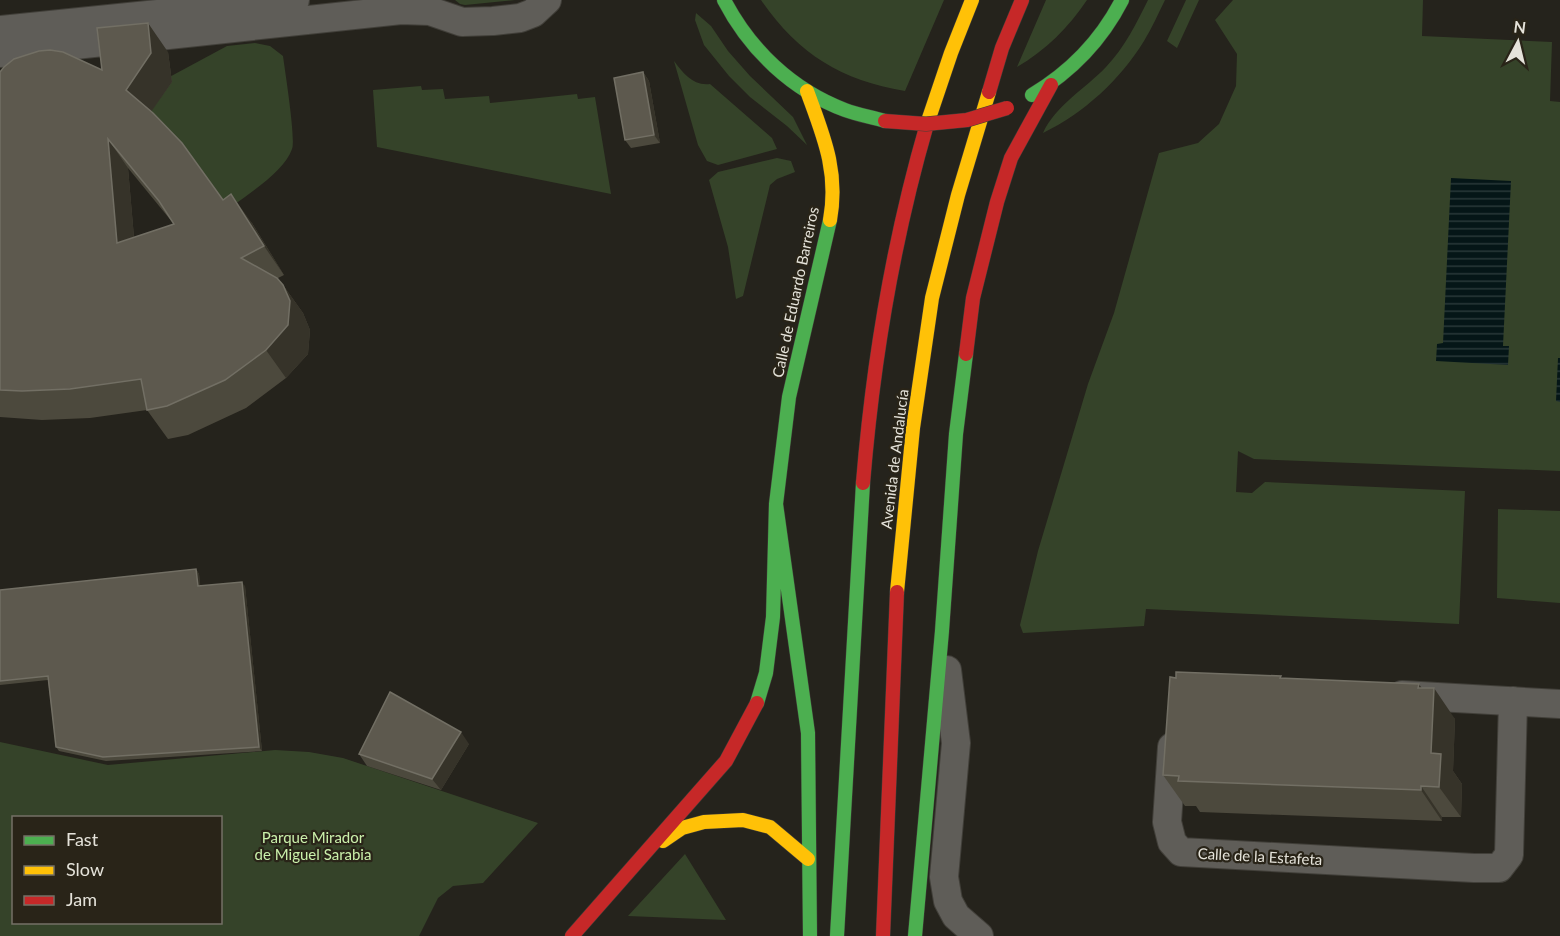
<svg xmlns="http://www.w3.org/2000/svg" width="1560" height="936" viewBox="0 0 1560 936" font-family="Lato,sans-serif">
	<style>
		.green { fill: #354329; fill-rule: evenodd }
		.water { fill: url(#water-rules) }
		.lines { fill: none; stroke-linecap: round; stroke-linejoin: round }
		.street-casing { stroke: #413f39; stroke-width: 30 }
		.fast-casing { stroke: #413f39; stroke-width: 15 }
		.slow-casing { stroke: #413f39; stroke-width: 15 }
		.jam-casing { stroke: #413f39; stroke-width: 15 }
		.street { stroke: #5f5d58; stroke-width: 28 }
		.fast { stroke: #4caf50; stroke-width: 14 }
		.slow { stroke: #ffc107; stroke-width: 14 }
		.jam { stroke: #c62828; stroke-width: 14 }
		.jam-bridge-casing { stroke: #413f39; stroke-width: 15; stroke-linecap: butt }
		.jam-bridge { stroke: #c62828; stroke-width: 14 }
		.wall { fill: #4c493d; fill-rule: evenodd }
		.shaded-wall { fill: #363329 }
		.building { fill: #5d594e; stroke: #726f64; stroke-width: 1.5; fill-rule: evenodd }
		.labels { text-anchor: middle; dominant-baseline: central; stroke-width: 4.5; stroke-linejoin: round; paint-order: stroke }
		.street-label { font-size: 15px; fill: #e5e3da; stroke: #292418 }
		.park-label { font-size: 15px; fill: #caf0ab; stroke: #292418 }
	</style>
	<defs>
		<pattern id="water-rules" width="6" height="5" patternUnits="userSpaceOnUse" patternTransform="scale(1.5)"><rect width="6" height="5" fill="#051617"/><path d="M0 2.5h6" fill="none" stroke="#293838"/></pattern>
	</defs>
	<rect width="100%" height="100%" fill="#25231c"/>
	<!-- green -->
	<path class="green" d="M455,0H515L465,5L460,4Z
		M761,0H944L905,91C841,80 798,54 761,0Z
		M1046,0H1087C1068,28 1046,50 1017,67Z
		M1148,0H1165C1158,14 1152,28 1144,41C1120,80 1084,113 1043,133C1055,106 1086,88 1106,67C1125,47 1136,24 1148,0Z
		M1186,0H1199L1177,48L1167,41Z
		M1233,0H1423L1422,36L1552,42L1550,101L1560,102V471L1254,459L1238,451L1236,492L1252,493L1265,482L1465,491L1459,624L1146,609L1144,626L1023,633L1020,625L1038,551L1088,384L1114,313L1159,153L1198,143L1219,124L1236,86L1237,54L1215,20Z
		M696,13L711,26L728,51L750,76L793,117L807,145L787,126L750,97L729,76L704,45L695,20Z
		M255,43L270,46L283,56C285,71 296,140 292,149C284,174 234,204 212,220L129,128L162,81L227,46Z
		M674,61C683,73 693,86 710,84L772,138L777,149L718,165L707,161L698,145Z
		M421,86L422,90L443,89L445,99L489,96L490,103L577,94L578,99L595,97L611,194L377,147L373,90Z
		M777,158L791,161L795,172L777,179L770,185L743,296L736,299L728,247L709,180L718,172Z
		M1498,509L1560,511V603L1497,598Z
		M0,742L108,765L275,750L309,752L343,758L538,823L483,883L453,886L438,898L419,936H0ZM14,818H220V922H14Z
		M685,854L726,920L628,916Z"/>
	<!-- water -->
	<path class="water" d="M1451,178L1511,181L1503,346H1509L1508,365L1436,361L1437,344L1443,343Z
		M1558,358H1560V402L1556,401Z"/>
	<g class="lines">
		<!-- street casing -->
		<g class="street-casing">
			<path id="street" d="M0,30L295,0
				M0,53L401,10L430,11L462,22L493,21L520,18L533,13L547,0
				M947,670L956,743L944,877L948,901L956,916L979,936
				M1402,695L1560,704
				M1172,747L1167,822L1172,842L1181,852L1474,868H1499L1509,855L1513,701"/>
		</g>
		<!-- fast casing -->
		<g class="fast-casing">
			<path id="fast" d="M724,0C750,50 792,90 845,110C858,115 872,117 885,121
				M1032,95C1072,71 1101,41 1122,0
				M776,504L808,733L810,936
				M757,703L766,673L773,617L776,504L789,397L830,220
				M837,936L863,483
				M915,936L942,631L956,434L966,354"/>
		</g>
		<!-- slow casing -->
		<g class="slow-casing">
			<path id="slow" d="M807,91C823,135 839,171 830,220
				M927,124L951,53L972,0
				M897,592L913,428L932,298L958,195L989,92
				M663,841L682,828L704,822L743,820L770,827L808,859"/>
		</g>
		<!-- jam casing -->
		<g class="jam-casing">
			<path id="jam" d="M989,92L1002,48L1022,0
				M966,354L973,298L997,202L1011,158L1051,85
				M863,483C873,361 893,241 927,124
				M572,936L726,761L757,703
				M883,936L897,592"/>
		</g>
		<!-- street -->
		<use href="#street" class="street"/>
		<!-- fast -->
		<use href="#fast" class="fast"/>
		<!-- slow -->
		<use href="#slow" class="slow"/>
		<!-- jam -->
		<use href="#jam" class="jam"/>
		<!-- jam-bridge casing -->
		<g class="jam-bridge-casing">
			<path id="jam-bridge" d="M885,121L926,124L967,120L1007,108"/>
		</g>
		<!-- jam-bridge -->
		<use href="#jam-bridge" class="jam-bridge"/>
	</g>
	<!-- wall -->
	<path class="wall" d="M168,52L172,82L151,111L223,200L252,223L284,275L278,278L303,313L310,330L308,354L286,378L246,408L188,435L168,439L147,410L90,418L42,420L0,417V72L102,70ZM128,168L173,223L174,224L134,237Z
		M643,72L649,81L660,143L631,148L625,140Z
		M196,569L199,574L200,586H245L262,751L106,761L59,751L56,747L48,680L0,685V590Z
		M1282,678L1422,688L1455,719L1453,771L1462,784L1461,817H1442V821L1200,812L1196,806H1185L1163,775Z
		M469,744L441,790L367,766L359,754Z"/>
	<!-- shaded-wall -->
	<path class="shaded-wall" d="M148,23L168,52L172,82L146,119L126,90Z
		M643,72L649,81L660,143L654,135Z
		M108,139L128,168L137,272L117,243Z
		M231,194L252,223L284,275L264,246Z
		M283,285L303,313L310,330L308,354L286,378L266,350Z
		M196,569L199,574L201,590L198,586Z
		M242,582L245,586L262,751L259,747Z
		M1419,684L1433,705L1434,688L1455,719L1453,771L1462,784L1461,817L1439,787L1431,753L1418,688Z
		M461,732L469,744L441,790L432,779Z
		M1421,786L1442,817V821L1421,790Z"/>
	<!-- building -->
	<path class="building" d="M148,23L151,53L126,90L153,113L182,143L223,200L231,194L264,246L241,258L277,278L283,285L290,301L288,325L266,350L225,380L167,406L147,410L141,379L70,389L22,391L0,390V72L4,67L14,59L39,51L50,50L63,52L102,70L97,28ZM108,139L159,201L174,224L117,243Z
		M643,72L654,135L625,140L614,78Z
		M196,569L198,586L242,582L259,747L103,757L56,747L48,676L0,681V590Z
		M1176,672L1281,676L1280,678L1419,684L1418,688H1434L1431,753L1441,754L1439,787L1421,786V790L1178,781L1179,776L1163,775L1170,677L1176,678Z
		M390,692L461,732L432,779L359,754Z"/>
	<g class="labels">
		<!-- street labels -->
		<g class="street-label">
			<text transform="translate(795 292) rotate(-78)">Calle de Eduardo Barreiros</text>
			<text transform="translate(894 459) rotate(-83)">Avenida de Andalucía</text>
			<text transform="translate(1260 856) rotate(3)">Calle de la Estafeta</text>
		</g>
		<!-- park labels -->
		<g class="park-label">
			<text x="313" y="837">Parque Mirador<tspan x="313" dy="17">de Miguel Sarabia</tspan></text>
		</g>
	</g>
	<!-- legend -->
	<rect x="12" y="816" width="210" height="108" fill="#292418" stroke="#747066" stroke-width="1.5"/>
	<rect x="24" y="836" width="30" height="9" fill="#4caf50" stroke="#747066" stroke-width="1.5"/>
	<text x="66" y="846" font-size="18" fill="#e5e3da">Fast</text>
	<rect x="24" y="866" width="30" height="9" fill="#ffc107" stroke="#747066" stroke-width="1.5"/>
	<text x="66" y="876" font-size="18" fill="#e5e3da">Slow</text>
	<rect x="24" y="896" width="30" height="9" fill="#c62828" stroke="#747066" stroke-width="1.5"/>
	<text x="66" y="906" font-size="18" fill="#e5e3da">Jam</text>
	<!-- north arrow -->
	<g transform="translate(1518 42) rotate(7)" stroke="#292418" stroke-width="4.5" paint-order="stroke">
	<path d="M0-4.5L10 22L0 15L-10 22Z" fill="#e5e3da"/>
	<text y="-9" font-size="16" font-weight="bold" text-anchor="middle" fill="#e5e3da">N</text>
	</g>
</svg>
